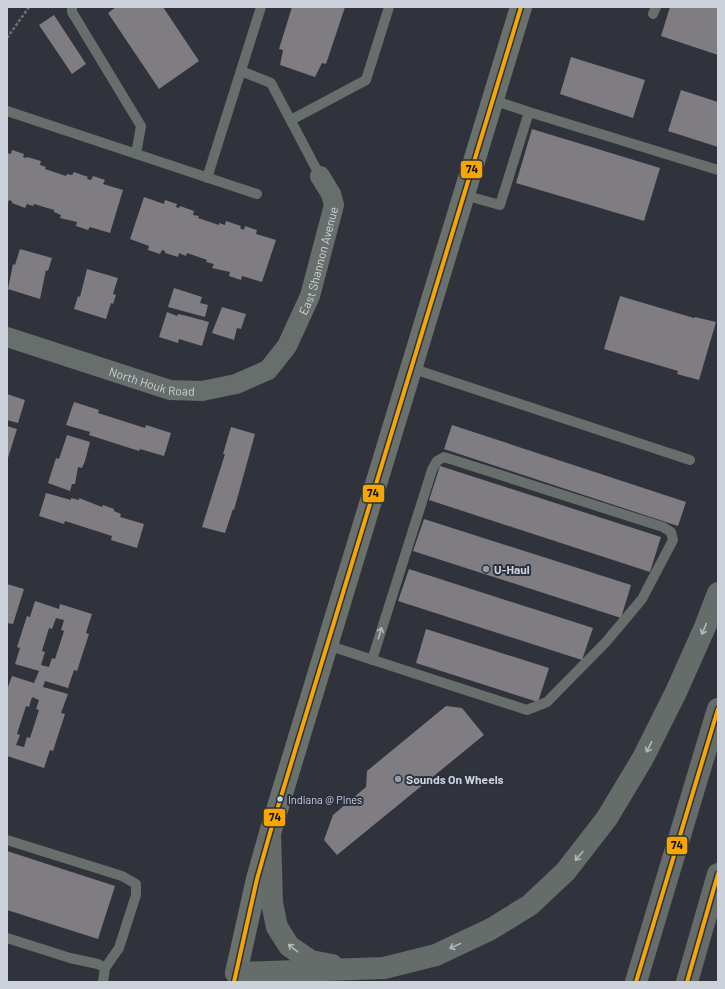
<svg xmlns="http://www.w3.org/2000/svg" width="725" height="989" viewBox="0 0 725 989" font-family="Barlow,sans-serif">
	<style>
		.building { fill: #7f7c82; fill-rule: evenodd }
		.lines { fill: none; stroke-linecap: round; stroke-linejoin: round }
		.path { stroke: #6d7271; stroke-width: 2.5; stroke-dasharray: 3 2; stroke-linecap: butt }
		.lane { stroke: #686e6b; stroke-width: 10 }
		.street { stroke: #686e6b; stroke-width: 20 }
		.secondary { stroke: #6a716d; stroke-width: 22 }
		.highway { stroke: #656c6a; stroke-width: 22 }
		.bus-1-casing { stroke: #2b3140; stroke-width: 7 }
		.bus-1 { stroke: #f7a600; stroke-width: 4 }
		.oneway { stroke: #b3b8bf }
		.oneway2 { stroke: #b4b8bf }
		.poi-dot { fill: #969aa3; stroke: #2b3140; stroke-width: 1.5 }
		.bus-dot { fill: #cdd1db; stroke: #2b3140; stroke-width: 1.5 }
		.labels { text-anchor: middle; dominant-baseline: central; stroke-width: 4; stroke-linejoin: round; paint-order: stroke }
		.bus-label { font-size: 11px; fill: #cdd1db; stroke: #2b3140; text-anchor: start }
		.street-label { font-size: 12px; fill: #cdd1db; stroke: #2b3140 }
		.poi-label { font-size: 12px; font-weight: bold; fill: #cdd1db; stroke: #2b3140; text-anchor: start }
		.line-badge { stroke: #2b3140; stroke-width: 1.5 }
		.pale-badge-label { font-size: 11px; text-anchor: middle; font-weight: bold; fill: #111 }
	</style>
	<rect width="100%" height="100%" fill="#30333b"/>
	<!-- building -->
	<path class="building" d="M116,7H163L199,61L159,89L108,13Z
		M292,7H345L326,64L322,63L315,77L280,65L283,50L279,49Z
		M670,7H718V55L661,36Z
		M54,15L86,64L72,74L39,25Z
		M571,57L645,80L633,118L560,94Z
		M681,90L718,102V147L668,131Z
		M532,129L660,168L644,221L516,183Z
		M12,150L24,154L23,157L26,158L27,157L41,161L40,165L46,167L45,169L66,176L67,174L72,175L74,172L88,177L87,179L91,180L93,176L105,180L103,184L123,190L110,233L90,227L88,230L76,226L77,222L60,218L61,215L54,212V210L34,204L33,206L27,204L25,208L12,203V201L9,200L7,204V153L11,154Z
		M144,197L164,204L165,200L177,204L176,207L179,208L180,206L194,211L193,215L199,216L198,218L219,225V223L225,225L226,221L241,226L240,228L244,230L245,226L257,230L256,234L276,240L262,282L242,276L241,280L229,276L230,272L212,268L214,264L206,262L207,260L187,253L186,256L179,253L178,257L165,253V251L162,250L160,254L148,250L149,246L130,239Z
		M20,249L52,258L48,271L46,270L40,299L8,289L13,264L15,265Z
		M87,269L118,278L113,294L116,295L113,304L111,303L106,319L74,309L78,296L80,297Z
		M174,288L202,297L200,303L208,305L205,317L168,307Z
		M620,296L694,318L695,317L716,322L699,380L677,374L678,371L604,349Z
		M222,307L246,314L241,329L237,328L234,340L212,333Z
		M167,312L177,316L178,314L187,316L209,322L202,346L179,339L178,343L159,337Z
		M7,394L25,400L18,423L7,420Z
		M74,402L99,410L98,413L145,428L146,425L171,433L164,456L140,449L139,451L89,435L90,432L66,425Z
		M452,425L686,502L678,526L444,449Z
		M7,426L17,429L7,461Z
		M231,427L255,434L234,510L233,509L225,533L202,527L225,454H223Z
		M67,435L90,442L85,461L82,468L78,467L75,484H72L70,491L48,483L56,458L59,459Z
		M440,466L661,537L650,572L429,500Z
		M46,493L71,500V498L79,500V498L102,507L103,505L114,509V511L121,514L120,517L144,524L137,548L111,540L112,536L65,521L64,524L39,516Z
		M424,519L631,585L621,618L413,551Z
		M409,569L593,628L582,660L398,601Z
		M7,584L24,589L13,624L7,623Z
		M35,601L59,609L60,604L92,614L86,633L89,634L77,671L74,670L68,688L45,681L43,687L68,694L61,713L65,714L53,751L50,750L44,768L7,756V690L12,676L34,683L39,671L15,664L20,648L17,647L27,616L30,617ZM56,618L64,620L61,630L64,631L55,659L52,658L49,667L41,665L45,652L42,651L49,628L52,629ZM32,697L39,700L36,709L39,710L30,738L27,737L24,747L16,745L20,735L17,734L26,706L29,707Z
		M426,629L549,668L538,702L416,663Z
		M446,706L462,708L484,735L337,855L324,840L333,815L366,787L367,771Z
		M7,851L115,886L98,939L7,910Z"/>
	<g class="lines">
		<!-- path -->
		<path class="path" d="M7,38L29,7"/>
		<!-- lane -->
		<path class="lane" d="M72,7V12L141,126L136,154
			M653,14L656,7
			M241,71L271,83L320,176
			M7,111L257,194
			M529,112L718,170
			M291,120L366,80L389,7
			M207,178L261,7
			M464,195L500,205L529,112L493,100
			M411,368L690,460
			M327,645L527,710L547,702L606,642L642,599L673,540L671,532L663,527L444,457L437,461L432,470L372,660
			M7,840L122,876L136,884V895L119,948L105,968L103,982
			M7,938L70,958L98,964L105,968"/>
		<!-- street -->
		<path class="street" id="s1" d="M7,337L170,390L202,391L236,384L268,370L287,346L310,296L334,205L331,194L320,176"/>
		<!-- secondary -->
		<path class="secondary" d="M236,973L257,879L270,833L521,7"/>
		<!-- highway -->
		<path class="highway" d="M270,833L272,903L277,927L289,946L311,961L332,965
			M236,973L384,968L436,955L491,929L530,905L566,871L607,818L643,758L676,692L705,627L718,593
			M636,982L718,709
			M687,982L718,874"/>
		<!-- bus-1 casing -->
		<g class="bus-1-casing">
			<path id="bus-1" d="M234,982L257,879L270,833L521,7
				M636,982L718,709
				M687,982L718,874"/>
		</g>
		<!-- bus-1 -->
		<use href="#bus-1" class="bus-1"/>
	</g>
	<!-- one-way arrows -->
	<defs><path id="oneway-shaft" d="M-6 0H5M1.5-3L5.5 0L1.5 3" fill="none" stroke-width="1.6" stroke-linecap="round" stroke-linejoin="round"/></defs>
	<g class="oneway">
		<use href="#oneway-shaft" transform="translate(704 629) rotate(113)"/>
		<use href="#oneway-shaft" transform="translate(649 747) rotate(117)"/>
		<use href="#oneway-shaft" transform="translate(579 856) rotate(130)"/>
		<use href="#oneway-shaft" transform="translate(455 946) rotate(155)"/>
		<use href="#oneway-shaft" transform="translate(293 948) rotate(-141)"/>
	</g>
	<use class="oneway2" href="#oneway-shaft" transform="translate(380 633) rotate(-73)"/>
	<!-- markers -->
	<g class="poi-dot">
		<circle cx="486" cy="569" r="4"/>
		<circle cx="398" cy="779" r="4"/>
	</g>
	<circle class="bus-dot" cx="280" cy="799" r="3.5"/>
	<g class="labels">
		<!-- bus labels -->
		<g class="bus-label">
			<text x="288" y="799">Indiana @ Pines</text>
		</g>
		<!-- street labels -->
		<g class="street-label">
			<text stroke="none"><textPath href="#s1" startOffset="395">East Shannon Avenue</textPath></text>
			<text stroke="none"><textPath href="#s1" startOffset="152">North Houk Road</textPath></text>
		</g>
		<!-- poi labels -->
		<g class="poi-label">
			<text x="494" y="569">U-Haul</text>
			<text x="406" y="779">Sounds On Wheels</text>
		</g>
	</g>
	<g class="line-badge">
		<rect x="460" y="160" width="23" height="19" rx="4" fill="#f7a600"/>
		<rect x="362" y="484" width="23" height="19" rx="4" fill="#f7a600"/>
		<rect x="263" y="808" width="23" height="19" rx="4" fill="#f7a600"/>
		<rect x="666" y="836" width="22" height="19" rx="4" fill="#f7a600"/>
	</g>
	<g class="pale-badge-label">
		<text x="472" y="173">74</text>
		<text x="373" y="497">74</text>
		<text x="275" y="821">74</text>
		<text x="677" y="849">74</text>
	</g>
	<!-- border -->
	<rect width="725" height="989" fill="none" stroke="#cdd1db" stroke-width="16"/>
</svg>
